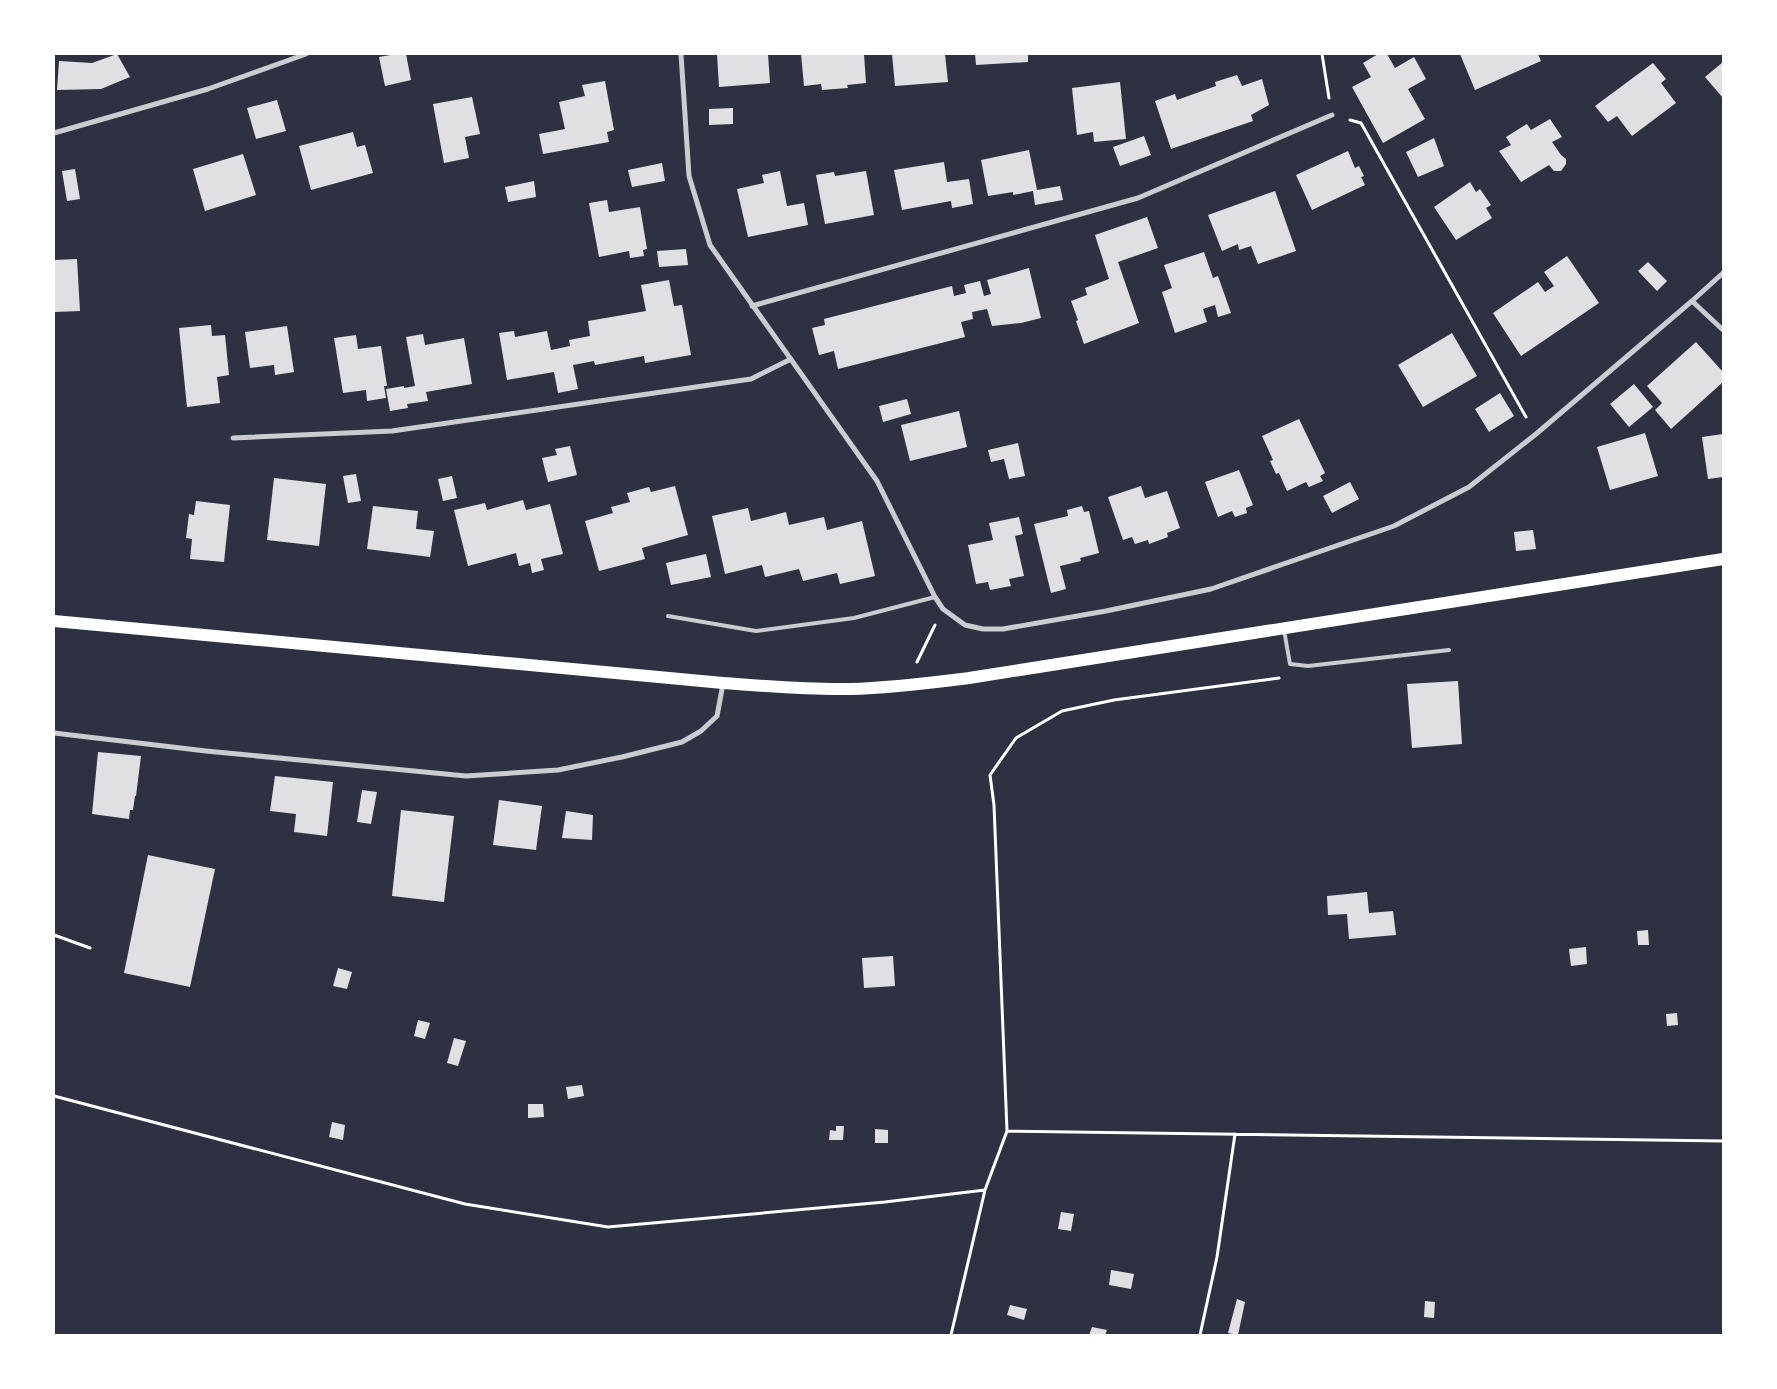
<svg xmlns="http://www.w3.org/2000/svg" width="1777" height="1389" viewBox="0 0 1777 1389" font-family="Poppins,sans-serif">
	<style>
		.building { fill: #e0e0e3 }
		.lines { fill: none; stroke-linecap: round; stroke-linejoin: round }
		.path { stroke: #fff; stroke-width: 3 }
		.service { stroke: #caccd0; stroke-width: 4 }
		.minor { stroke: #caccd0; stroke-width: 5 }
		.primary { stroke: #fff; stroke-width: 12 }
	</style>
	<rect width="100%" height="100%" fill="#2d3142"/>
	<!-- building -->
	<path class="building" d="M117,54L130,77L101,89L57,90L59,61L92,63Z
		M396,54H406L411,80L385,86L379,57Z
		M717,54H768L770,83L719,87Z
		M801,54H864L866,83L847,85L848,88L822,90L821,84L804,86Z
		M892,54H945L948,82L895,86Z
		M975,54H1028V62L976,65Z
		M1378,54H1387L1395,68L1414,57L1426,79L1408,89L1425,119L1383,143L1352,87L1371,77L1363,63Z
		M1460,54H1538L1541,61L1475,90Z
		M1723,62V98L1705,77Z
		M1653,63L1666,79L1661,83L1676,103L1632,136L1617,116L1608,122L1595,106Z
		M1237,75L1242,86L1262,79L1269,105L1251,115L1253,121L1171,149L1155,101L1175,94L1177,100L1216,86L1215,82Z
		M605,81L614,130L607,132L609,142L543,154L539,134L565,129L559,102L585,96L582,85Z
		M1120,82L1126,139L1094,142L1093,132L1077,135L1072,88Z
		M472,97L480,134L465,137L469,158L444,163L433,104Z
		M277,100L286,131L256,139L247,108Z
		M733,108V124L709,125V109Z
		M1550,119L1562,137L1552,142L1561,155L1566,159V164L1561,171H1554L1549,165L1521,182L1499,151L1511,145L1506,137L1527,124L1531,130Z
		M353,132L357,147L365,145L373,173L311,190L299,146Z
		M1144,136L1151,155L1120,166L1113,147Z
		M1434,138L1444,166L1418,177L1406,152Z
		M1029,150L1037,190L1060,186L1063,200L1035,205L1033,191L1013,195V192L988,196L981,160Z
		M1348,151L1355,168L1359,166L1364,176L1361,177L1365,185L1312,210L1296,175Z
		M243,154L256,195L205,211L193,169Z
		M944,162L947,182L969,179L973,204L952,208L951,201L902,210L894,170Z
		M662,163L665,181L632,187L628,170Z
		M75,169L80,199L67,201L62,171Z
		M780,171L787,206L804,203L808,225L748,237L737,189L764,183L762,175Z
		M866,171L874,215L825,224L816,175L834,172L835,176Z
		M534,181L536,197L508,202L505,187Z
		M1470,182L1476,192L1480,189L1491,205L1486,208L1492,218L1456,240L1434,207Z
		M1275,191L1296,251L1258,264L1251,246L1239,250L1238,244L1222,251L1208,215Z
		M607,200L609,212L640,207L647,249L643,250L644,256L630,258L629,251L599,257L589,203Z
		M1147,217L1158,248L1118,262L1139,323L1084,344L1076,321L1078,320L1071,301L1087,295L1085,288L1109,279L1095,235Z
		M686,249L688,265L659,267L657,251Z
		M1204,252L1213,278L1218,276L1231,313L1218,317L1215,305L1203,309L1207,322L1175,333L1162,292L1172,288L1164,265Z
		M1567,256L1599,303L1521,356L1493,313L1538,282L1545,292L1554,286L1544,272Z
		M77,259L80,311L54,312V260Z
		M1648,262L1667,281L1657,291L1638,271Z
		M1029,268L1041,318L1021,323L992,326L987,309L972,312L973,319L961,322L965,337L838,369L834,351L819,355L812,328L825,325L824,319L952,286L954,296L966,293L964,285L980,281L984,296L991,294L987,280Z
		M669,280L674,306L682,305L691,355L645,363L644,356L595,365L594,361L573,365L578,389L558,393L554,372L507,380L499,333L514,331L515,337L547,331L551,350L570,346L569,340L590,336L588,321L646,311L641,285Z
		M211,325L212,336L225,335L229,375L217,377L220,403L187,407L179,328Z
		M287,326L294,372L275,375L274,365L250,368L245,332Z
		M1452,333L1477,376L1423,407L1398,365Z
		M423,334L425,345L464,338L472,384L426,392L428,401L407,404L408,408L390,411L386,389L404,386V388L415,386L406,337Z
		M356,335L358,349L381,346L387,386H384L386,398L367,401L366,390L343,393L334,338Z
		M1696,342L1723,372V382L1671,429L1655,410L1662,403L1647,386Z
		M1634,384L1653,407L1629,427L1610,404Z
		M1500,393L1514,416L1489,432L1475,409Z
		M907,399L911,414L883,422L879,406Z
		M959,411L967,447L910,461L901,425Z
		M1299,419L1325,473L1320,476L1323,481L1309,487L1306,482L1287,491L1279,473L1276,474L1270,461L1273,460L1262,436Z
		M1645,433L1658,476L1610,490L1597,447Z
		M1723,434V477L1708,479L1702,437Z
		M1018,443L1025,476L1009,479L1004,459L991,462L988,450Z
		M570,446L577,475L548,482L542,458L557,455L555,449Z
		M1239,470L1253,505L1246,508L1247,513L1235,517L1232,511L1218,517L1205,482Z
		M356,474L361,501L348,503L343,476Z
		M452,476L457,498L443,501L438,479Z
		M274,478L326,484L319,546L267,540Z
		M1350,482L1359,499L1332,513L1323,496Z
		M675,486L688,535L642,548L645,559L599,571L585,521L613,513L611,507L630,502L627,493L649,487L651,492Z
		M1141,486L1145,498L1167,491L1180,528L1167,533L1168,537L1149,544L1148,540L1135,544L1132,537L1123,540L1108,497Z
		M523,500L526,510L550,504L563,554L541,559L544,570L532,573L530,563L519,566L516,553L468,566L454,510L485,503L487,510Z
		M196,501L230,505L224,562L190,559L192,539L186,538L189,514L194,515Z
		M373,506L418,511L416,529L434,531L430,557L367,549Z
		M1082,506L1084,512L1089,511L1099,553L1080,558L1081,561L1060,566L1066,589L1051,593L1034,524L1068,516L1067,510Z
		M748,508L751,521L786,512L789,525L824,517L827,530L862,521L875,576L840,584L837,573L803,581L799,569L765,577L762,565L725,574L712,516Z
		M1019,517L1023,534L1015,536L1024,576L1009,579L1011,586L990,590L988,582L976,584L968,545L993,540L989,523Z
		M1533,530L1536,549L1516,551L1514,532Z
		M706,554L711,577L671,585L666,563Z
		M1458,681L1462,744L1412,748L1407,684Z
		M98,752L141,756L136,796H135L133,810H130L129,819L92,814Z
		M275,776L333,782L327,836L294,832L296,814L270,811Z
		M362,790L377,792L371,824L357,822Z
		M499,800L542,806L536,850L493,845Z
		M401,810L454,816L444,902L392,896Z
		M566,811L593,815L592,840L562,838Z
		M148,855L215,869L190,987L124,973Z
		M1367,892L1369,913L1393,911L1396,935L1349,939L1347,914L1328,915L1327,896Z
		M1648,930L1649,945H1638L1637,931Z
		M1586,947L1587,964L1571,966L1569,949Z
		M893,956L895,986L864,988L862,958Z
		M338,968L352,972L347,989L333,986Z
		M1677,1013L1678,1025L1667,1026L1666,1014Z
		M418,1020L430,1023L425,1039L414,1036Z
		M454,1038L466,1041L458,1066L447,1063Z
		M582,1085L584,1096L568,1099L566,1087Z
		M528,1104H543L544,1117L528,1118Z
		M332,1122L345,1125L343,1140L329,1137Z
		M836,1126H844L843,1140H829L830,1130L836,1131Z
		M875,1129L888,1130V1143H875Z
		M1061,1212L1074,1214L1071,1231L1058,1229Z
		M1111,1270L1134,1274L1131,1289L1109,1285Z
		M1237,1299L1245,1302L1238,1335L1228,1333Z
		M1425,1301L1435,1302L1434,1318L1424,1317Z
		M1010,1305L1027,1309L1024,1320L1007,1315Z
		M1092,1327L1107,1330L1105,1335H1089Z"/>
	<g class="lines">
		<!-- path -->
		<path class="path" d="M1322,54L1329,98
			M1350,120L1361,123L1526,417
			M917,662L935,625
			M54,935L90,948
			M54,1096L465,1204L608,1227L885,1202L985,1190
			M1007,1131L1723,1141
			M951,1335L985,1190L1007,1131L994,805L990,775L1016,738L1062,711L1114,700L1279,678
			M1200,1335L1217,1257L1235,1134"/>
		<!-- service -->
		<path class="service" d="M668,616L756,631L854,618L935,597
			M1284,630L1290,664L1308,666L1449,650"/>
		<!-- minor -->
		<path class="minor" d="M681,54L689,176L710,245L877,481L935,597L943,609L965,625L983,629H1003L1106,611L1211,589L1394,526L1469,487L1536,434L1692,301L1723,273
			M54,133L208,89L306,54
			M1692,301L1723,330
			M752,306L1138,198L1332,115
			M233,438L392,431L751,379L791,359
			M54,733L206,751L466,776L558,770L622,757L682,742L701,731L717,716L723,684"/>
		<!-- primary -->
		<path class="primary" d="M54,621L723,683C765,686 808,690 850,689C890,688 929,683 969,678L1723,559"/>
	</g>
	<!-- border -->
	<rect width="1777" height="1389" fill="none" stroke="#ffffff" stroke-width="110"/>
</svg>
